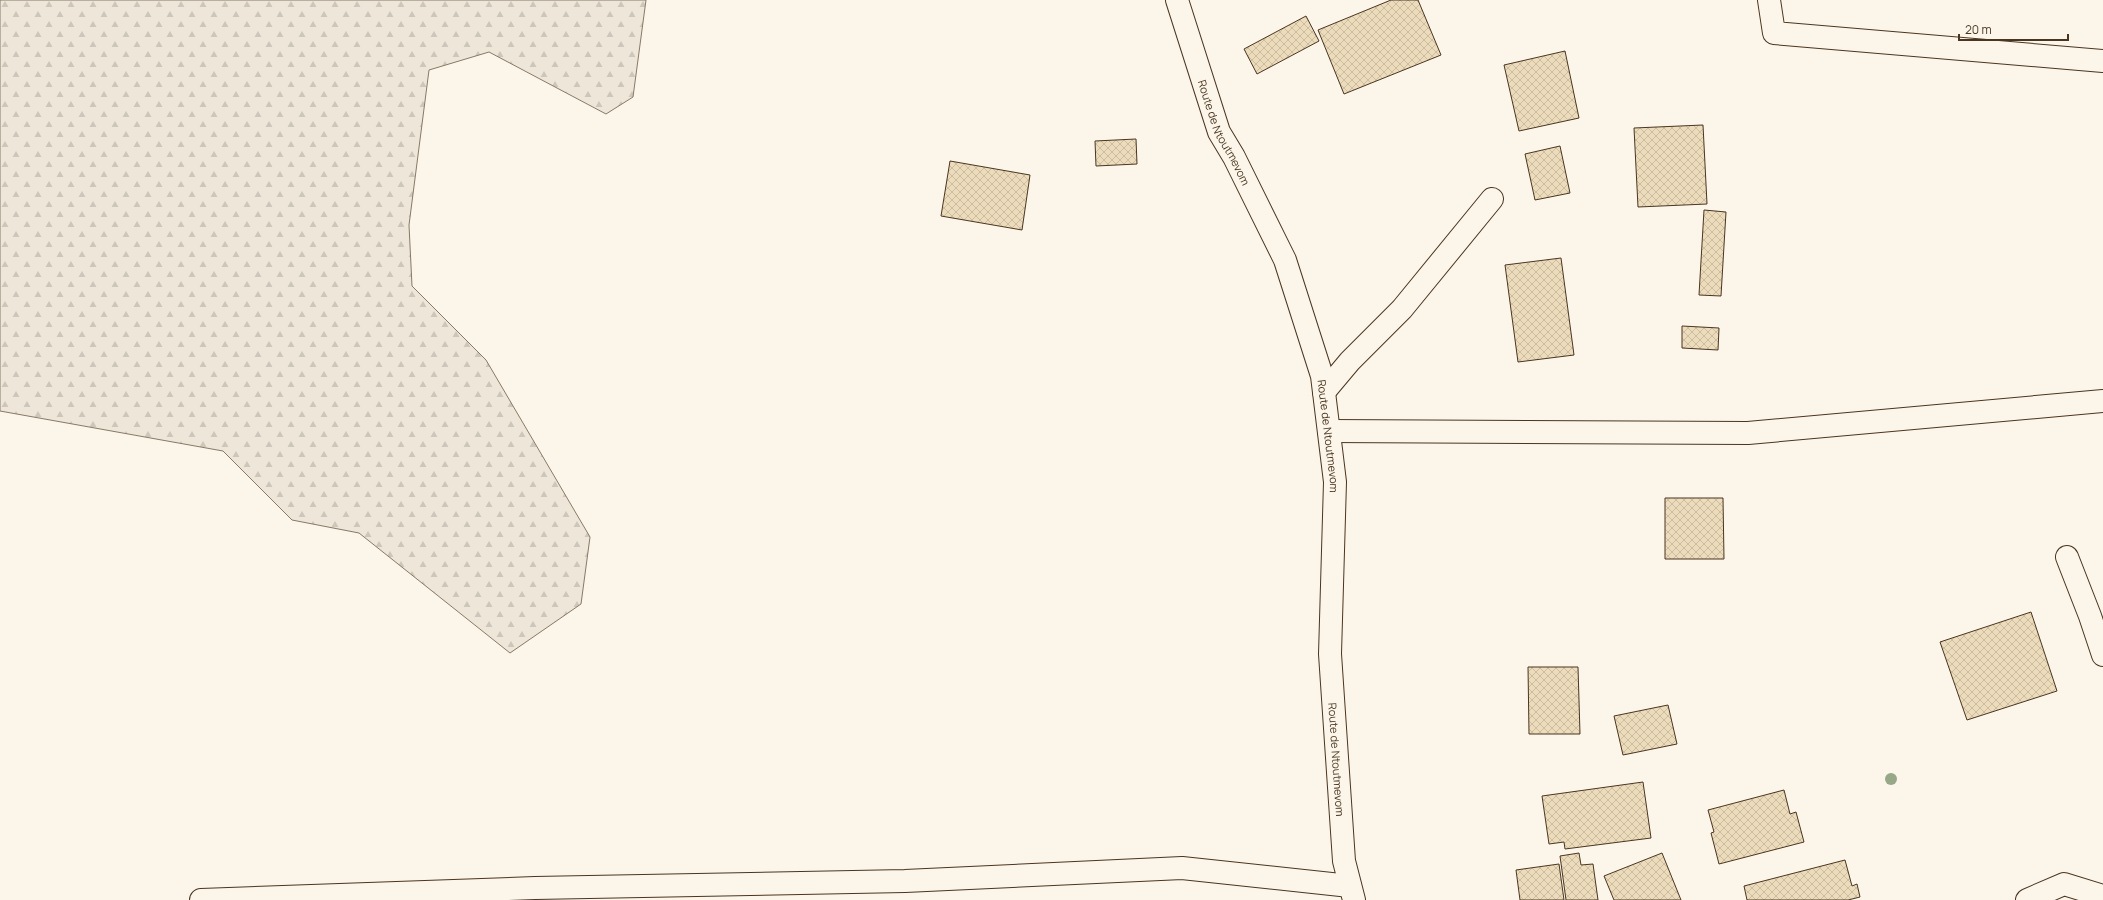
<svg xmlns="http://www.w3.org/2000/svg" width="2103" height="900" viewBox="0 0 2103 900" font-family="Manrope,sans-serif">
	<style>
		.forest { fill: url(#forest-firs); stroke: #887966 }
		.building { fill: url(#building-cross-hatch); stroke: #4a3520 }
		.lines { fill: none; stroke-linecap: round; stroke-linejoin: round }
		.minor-casing { stroke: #4a3520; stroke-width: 24 }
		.minor { stroke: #fbf6e9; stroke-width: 22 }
		.tree { fill: #96a887 }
		.labels { text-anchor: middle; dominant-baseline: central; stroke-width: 3; stroke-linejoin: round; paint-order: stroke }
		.street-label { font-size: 11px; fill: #4a3520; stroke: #fbf6e9 }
	</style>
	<defs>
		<pattern id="forest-firs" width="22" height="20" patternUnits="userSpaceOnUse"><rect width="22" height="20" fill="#ede6d9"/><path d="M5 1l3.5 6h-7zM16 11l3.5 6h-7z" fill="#cdc6ba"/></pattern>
		<pattern id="building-cross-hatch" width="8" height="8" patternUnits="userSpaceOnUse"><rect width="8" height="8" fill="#ecdcbc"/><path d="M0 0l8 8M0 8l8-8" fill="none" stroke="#ccbda1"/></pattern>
	</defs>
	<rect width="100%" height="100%" fill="#fbf6e9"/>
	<!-- forest -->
	<path class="forest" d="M0,0H646L633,97L606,114L489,52L429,70L409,225L412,286L486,360L590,537L581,604L510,653L359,533L292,520L223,451L0,411Z"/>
	<!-- building -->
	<path class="building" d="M1391,0H1418L1441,55L1344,94L1318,30Z
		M1306,16L1319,41L1257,74L1244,49Z
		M1565,51L1579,118L1519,131L1504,65Z
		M1703,125L1707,204L1638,207L1634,128Z
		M1136,139L1137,164L1096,166L1095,141Z
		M1560,146L1570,193L1535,200L1525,154Z
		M950,161L1030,175L1022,230L941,216Z
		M1704,210L1726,212L1721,296L1699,295Z
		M1561,258L1574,355L1518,362L1505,265Z
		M1682,326L1719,328L1718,350L1682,348Z
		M1665,498H1723L1724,559H1665Z
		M2031,612L2057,691L1967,720L1940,642Z
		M1528,667H1578L1580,734H1529Z
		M1668,705L1677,744L1623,755L1614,716Z
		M1643,782L1651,838L1565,849L1564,842L1549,844L1542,796Z
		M1784,790L1790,814L1796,812L1804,842L1719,864L1711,833L1714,832L1708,810Z
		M1579,853L1581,865L1593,864L1598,900H1566L1560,856Z
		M1662,853L1681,900H1614L1604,876Z
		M1845,860L1852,886L1857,884L1860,897L1848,900H1747L1744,886Z
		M1559,864L1564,900H1520L1516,870Z"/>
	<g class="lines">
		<!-- minor casing -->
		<g class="minor-casing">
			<g id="minor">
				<path id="s1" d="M1177,0L1219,132L1234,157L1285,260L1322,376L1335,482L1330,654L1344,861L1354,900"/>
				<path d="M1769,0L1774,33L2103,61"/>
				<path d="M1324,392L1350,361L1402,309L1492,199"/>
				<path d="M1329,431L1748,433L2103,401"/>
				<path d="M2067,557L2090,616L2103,655"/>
				<path d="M201,900L535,888L905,881L1182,868L1350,886"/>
				<path d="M2027,900L2064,884L2103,896"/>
			</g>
		</g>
		<!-- minor -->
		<use href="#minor" class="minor"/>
	</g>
	<!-- trees -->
	<circle class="tree" cx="1891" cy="779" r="6"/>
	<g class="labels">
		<!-- street labels -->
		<g class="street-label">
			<text stroke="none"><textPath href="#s1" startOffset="141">Route de Ntoutmevom</textPath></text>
			<text stroke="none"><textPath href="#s1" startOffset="465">Route de Ntoutmevom</textPath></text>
			<text stroke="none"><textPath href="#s1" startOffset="789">Route de Ntoutmevom</textPath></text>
		</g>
	</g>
	<!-- scale -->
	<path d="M1959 34v6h109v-6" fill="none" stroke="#4a3520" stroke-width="2"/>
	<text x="1965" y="34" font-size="12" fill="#4a3520" stroke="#fbf6e9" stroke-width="3" paint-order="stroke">20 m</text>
</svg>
